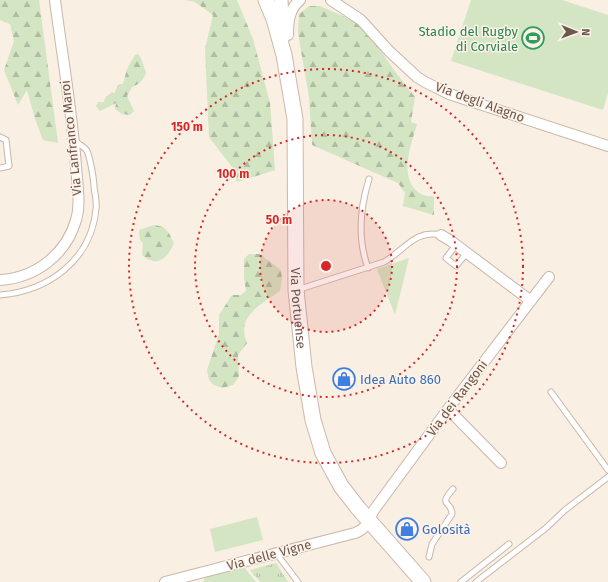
<svg xmlns="http://www.w3.org/2000/svg" width="608" height="582" viewBox="0 0 608 582" font-family="'Fira Sans',sans-serif">
	<style>
		.grass { fill: url(#grass-tufts) }
		.forest { fill: url(#forest-firs) }
		.green { fill: #d3e5c3 }
		.lines { fill: none; stroke-linecap: round; stroke-linejoin: round }
		.service-casing { stroke: #c8b7ab; stroke-width: 7 }
		.minor-casing { stroke: #c8b7ab; stroke-width: 12 }
		.tertiary-casing { stroke: #c8b7ab; stroke-width: 15 }
		.secondary-casing { stroke: #ceb8ab; stroke-width: 17 }
		.service { stroke: #fff; stroke-width: 5 }
		.minor { stroke: #fff; stroke-width: 10 }
		.tertiary { stroke: #fff; stroke-width: 13 }
		.secondary { stroke: #fff; stroke-width: 15 }
		.ring { fill: none; stroke: #d62828; stroke-width: 2; stroke-dasharray: 2 4 }
		.labels { text-anchor: middle; dominant-baseline: central; stroke-width: 3; stroke-linejoin: round; paint-order: stroke }
		.leisure-label { font-size: 13px; fill: #27864d; stroke: #fdf3e8; text-anchor: end }
		.street-label { font-size: 13px; fill: #6e564c; stroke: #fdf3e8 }
		.shop-label { font-size: 13px; fill: #366cbe; stroke: #fdf3e8; text-anchor: start }
		.centre { fill: #d62828; stroke: #fdf3e8; stroke-width: 2 }
		.ring-label { font-size: 12px; text-anchor: middle; font-weight: bold; fill: #d62828; stroke: #fdf3e8; stroke-width: 3; stroke-linejoin: round; paint-order: stroke }
	</style>
	<defs>
		<pattern id="grass-tufts" width="24" height="20" patternUnits="userSpaceOnUse"><rect width="24" height="20" fill="#d3e5c3"/><path d="M3 7l-1-3M5 7V3M7 7l1-3M15 17l-1-3M17 17v-4M19 17l1-3" fill="none" stroke="#afbca1"/></pattern>
		<pattern id="forest-firs" width="22" height="20" patternUnits="userSpaceOnUse"><rect width="22" height="20" fill="#d3e5c3"/><path d="M5 1l3.5 6h-7zM16 11l3.5 6h-7z" fill="#afbca1"/></pattern>
	</defs>
	<rect width="100%" height="100%" fill="#f9efe3"/>
	<!-- grass -->
	<path class="grass" d="M276,563L288,582H260L250,570Z"/>
	<!-- forest -->
	<path class="forest" d="M0,0H39L58,143L43,140L35,119L27,90L18,105L4,70L14,41L10,24L0,20Z
		M185,0H237L253,39L270,103L275,170L237,182L232,167L209,137L205,49L213,15L195,2Z
		M309,6H320L363,25L394,70L415,97L411,122L417,124C411,145 397,180 421,194C425,196 430,196 434,197V215L403,206L405,193L398,183L312,145L309,97L298,33L299,14Z
		M138,54L141,58L146,73C143,80 140,84 132,87L127,96L134,111L130,115L122,114L115,109L116,103L100,111L96,106L98,102H104L105,98L112,92L115,93L116,89L119,84H123L127,69L135,55Z
		M154,225C167,226 169,233 174,243C167,259 157,268 142,255L143,243L140,240L139,230Z
		M249,254H260L281,270L282,279L280,291C263,304 235,315 247,343L238,355L239,376L233,385L222,388L214,385L209,380L207,370L219,334V315L232,295H241L246,291L244,278V259Z"/>
	<!-- green -->
	<path class="green" d="M471,0H562L608,15V93L603,110L451,61Z
		M409,258L395,315L377,269Z
		M257,517L263,540L215,552L210,529Z
		M244,567L256,582H204V579L208,574Z"/>
	<g class="lines">
		<!-- service casing -->
		<g class="service-casing">
			<path id="service" d="M0,137L6,140L9,166L0,168
				M456,245L446,258L456,266L467,253
				M368,268C357,238 360,208 369,179
				M297,290L384,262C405,250 415,229 441,235
				M0,295C49,291 91,260 96,209C97,202 95,194 94,187C94,180 90,157 87,151C85,147 78,144 75,141
				M551,392L608,470
				M276,553L298,582
				M429,557L432,544L452,514C452,500 437,507 453,489
				M461,582L509,544
				M476,582L546,528L565,510L608,477"/>
		</g>
		<!-- minor casing -->
		<g class="minor-casing">
			<path id="minor" d="M331,0L361,20L389,51L417,77L425,82L449,94L608,146
				M288,35C288,22 289,9 300,0
				M441,235L451,241L531,301
				M0,280C35,278 66,255 76,220C81,204 77,183 76,166C72,110 62,55 55,0
				M448,409L501,463
				M165,582L355,533C367,529 368,520 374,510L448,409L549,277"/>
		</g>
		<!-- tertiary casing -->
		<g class="tertiary-casing">
			<path id="tertiary" d="M281,0L283,37"/>
		</g>
		<!-- secondary casing -->
		<g class="secondary-casing">
			<g id="secondary">
				<path id="s1" d="M266,0L274,19L284,55L295,119L296,290L304,367L313,420L323,453L341,486L358,508L423,582"/>
			</g>
		</g>
		<!-- service -->
		<use href="#service" class="service"/>
		<!-- minor -->
		<use href="#minor" class="minor"/>
		<!-- tertiary -->
		<use href="#tertiary" class="tertiary"/>
		<!-- secondary -->
		<use href="#secondary" class="secondary"/>
	</g>
	<!-- distance rings -->
	<circle cx="326" cy="266" r="66" fill="#d62828" fill-opacity=".12"/>
	<g class="ring">
		<circle cx="326" cy="266" r="66"/>
		<circle cx="326" cy="266" r="131"/>
		<circle cx="326" cy="266" r="197"/>
	</g>
	<!-- icons -->
	<defs>
		<g id="stadium-ring" transform="scale(1.15)"><circle r="9.5" fill="#fdf3e8" stroke="#2e9e5b" stroke-width="1.5"/><path d="M0-5a6.5 5 0 1 0 0 10a6.5 5 0 1 0 0-10ZM-3.5-1.8h7v3.6h-7Z" fill="#2e9e5b"/></g>
		<g id="shop-ring" transform="scale(1.15)"><circle r="9.5" fill="#fdf3e8" stroke="#3f7fe0" stroke-width="1.5"/><path d="M-5-2.5h2.3a2.7 3.5 0 0 1 5.4 0H5L5.5 6h-11ZM-1.5-2.5h3a1.5 2.3 0 0 0-3 0Z" fill="#3f7fe0"/></g>
	</defs>
	<g fill-rule="evenodd">
		<use href="#stadium-ring" x="533" y="38"/>
		<use href="#shop-ring" x="344" y="379"/>
		<use href="#shop-ring" x="407" y="529"/>
	</g>
	<g class="labels">
		<!-- leisure labels -->
		<g class="leisure-label">
			<text x="518" y="31">Stadio del Rugby<tspan x="518" dy="15">di Corviale</tspan></text>
		</g>
		<!-- street labels -->
		<g class="street-label">
			<text transform="translate(480 102) rotate(20)">Via degli Alagno</text>
			<text transform="translate(71 138) rotate(-96)">Via Lanfranco Maroi</text>
			<text stroke="none"><textPath href="#s1" startOffset="312">Via Portuense</textPath></text>
			<text transform="translate(457 398) rotate(-53)">Via dei Rangoni</text>
			<text transform="translate(269 555) rotate(-15)">Via delle Vigne</text>
		</g>
		<!-- shop labels -->
		<g class="shop-label">
			<text x="360" y="379">Idea Auto 860</text>
			<text x="422" y="529">Golosità</text>
		</g>
	</g>
	<circle cx="326" cy="266" r="6" class="centre"/>
	<g class="ring-label">
		<text x="187" y="131">150 m</text>
		<text x="233" y="178">100 m</text>
		<text x="279" y="224">50 m</text>
	</g>
	<!-- north arrow -->
	<g transform="translate(576 32) rotate(91)" stroke="#fdf3e8" stroke-width="3" paint-order="stroke">
	<path d="M0-3L7 15L0 10L-7 15Z" fill="#6e564c"/>
	<text y="-6" font-size="11" font-weight="bold" text-anchor="middle" fill="#6e564c">N</text>
	</g>
</svg>
